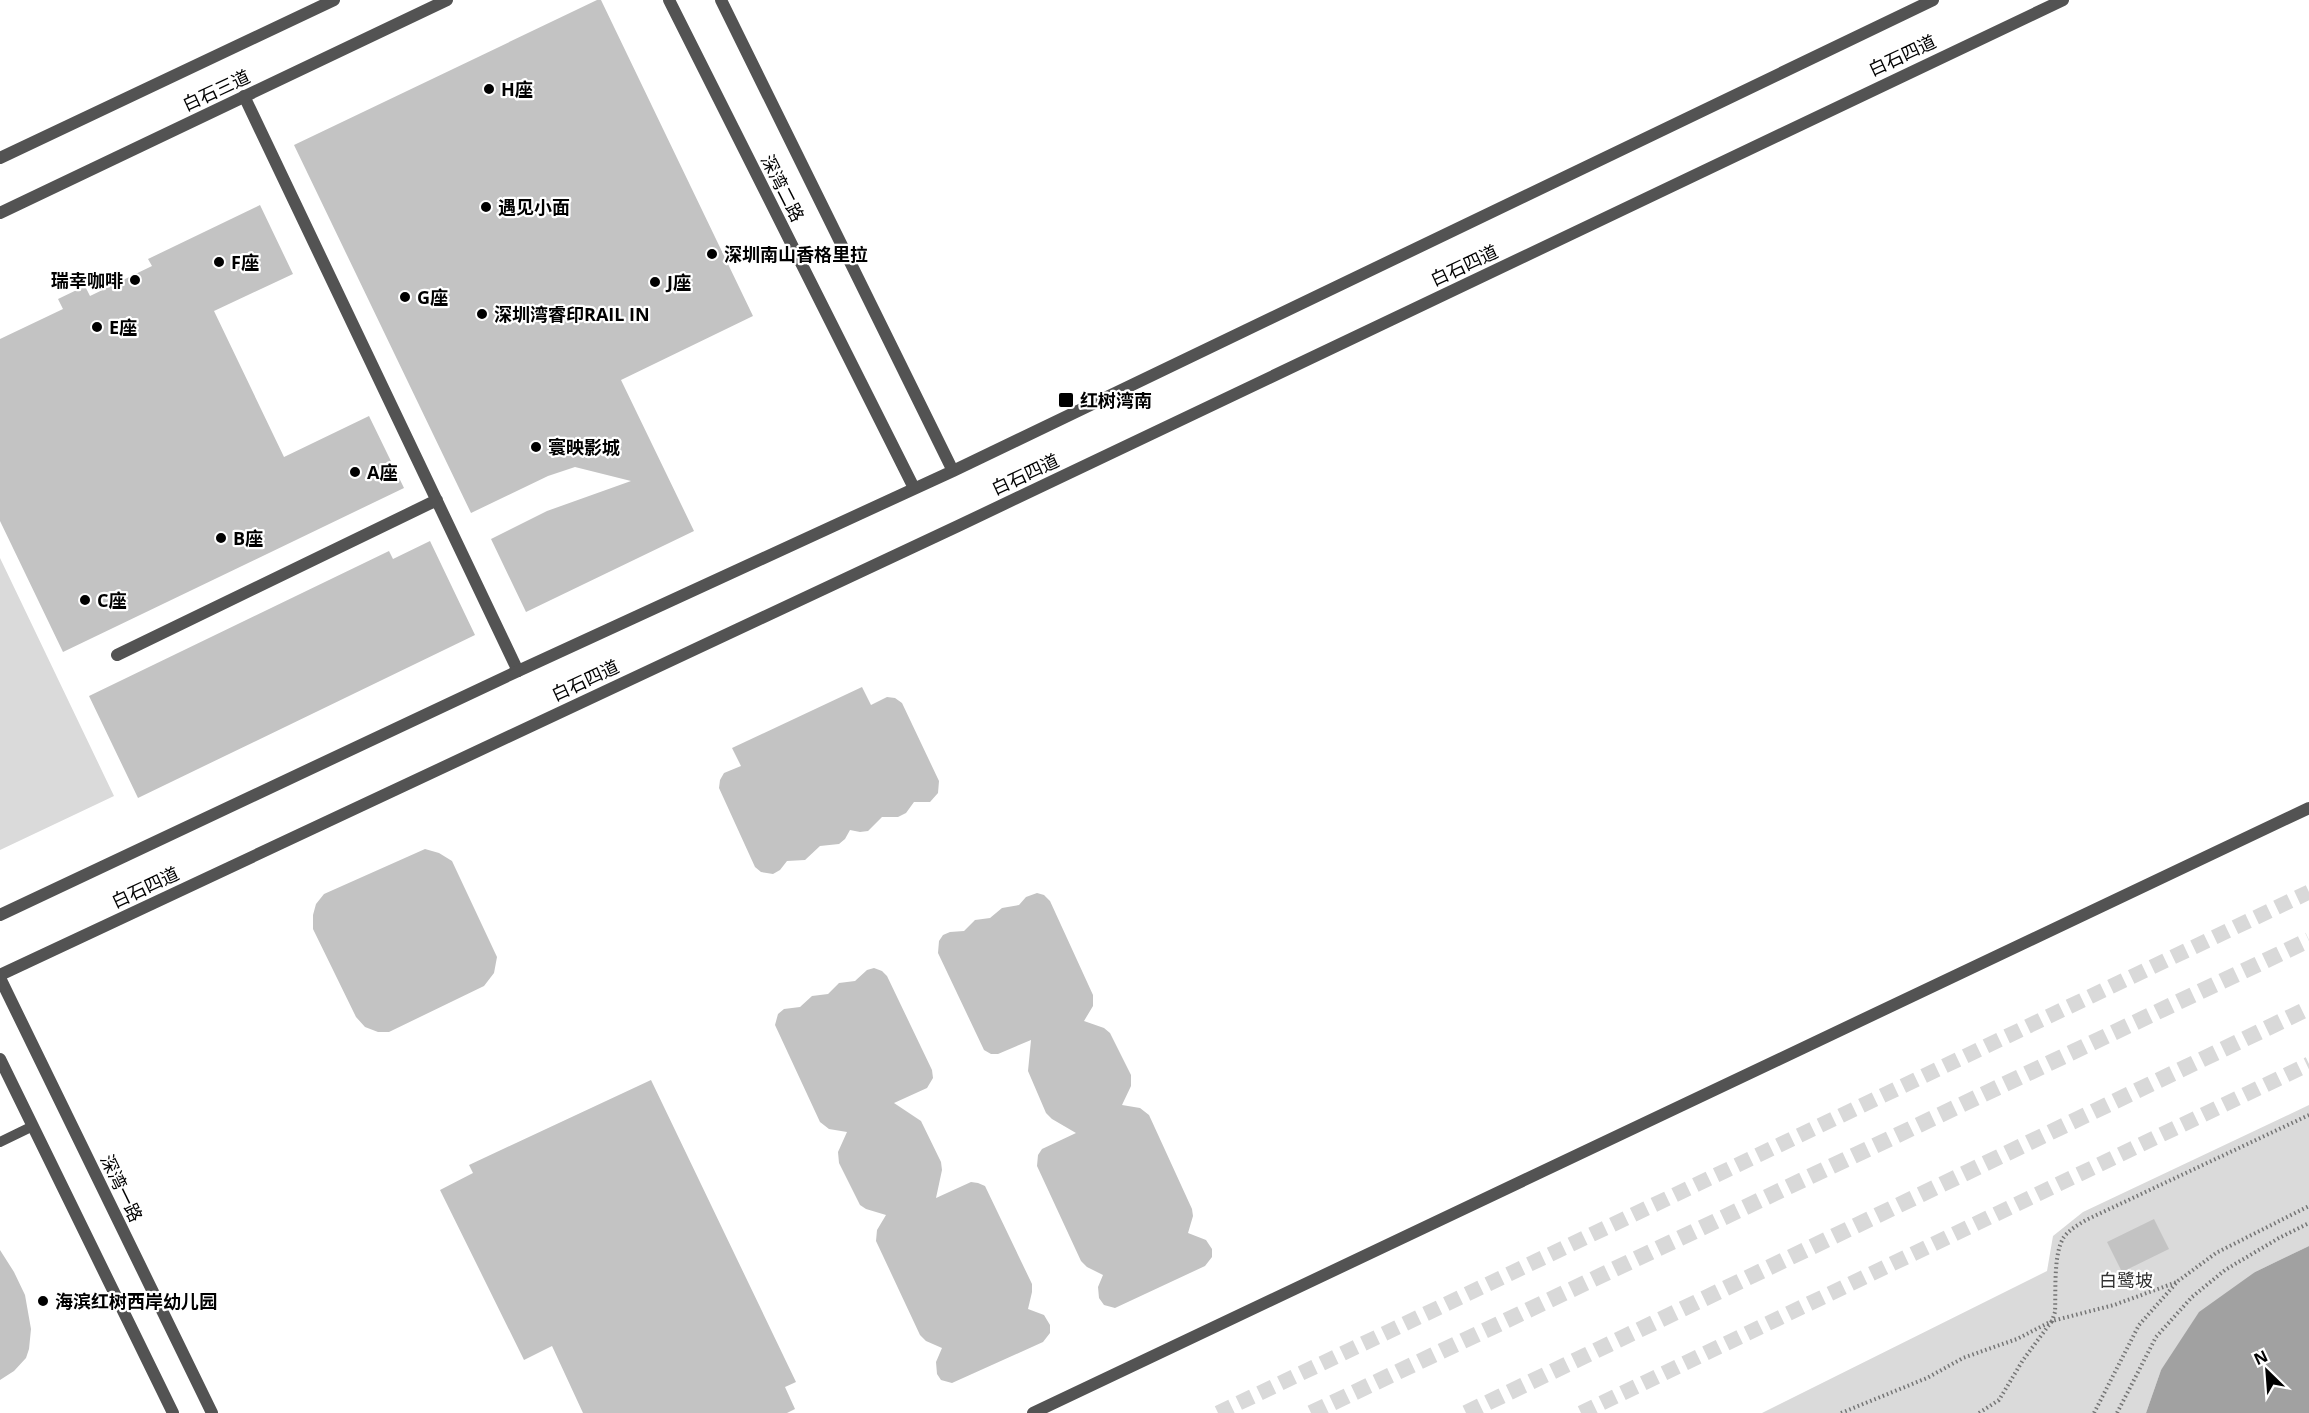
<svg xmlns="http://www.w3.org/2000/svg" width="2309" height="1413" viewBox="0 0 2309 1413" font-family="'Open Sans','Noto Sans SC',sans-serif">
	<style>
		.green { fill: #dadada }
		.water { fill: #a1a1a1 }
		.building { fill: #c3c3c3 }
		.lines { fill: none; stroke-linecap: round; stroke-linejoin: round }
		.primary-tunnel { stroke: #d9d9d9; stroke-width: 15; stroke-dasharray: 15 8; stroke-linecap: butt }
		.trunk-tunnel { stroke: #d9d9d9; stroke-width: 16; stroke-dasharray: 16 8; stroke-linecap: butt }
		.path { stroke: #757575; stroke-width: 4; stroke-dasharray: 1.5 3; stroke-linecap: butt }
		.service { stroke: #535353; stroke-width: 10 }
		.minor { stroke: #535353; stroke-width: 12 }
		.tertiary { stroke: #535353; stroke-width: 12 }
		.poi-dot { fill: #000; stroke: #fff; stroke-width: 2 }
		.labels { text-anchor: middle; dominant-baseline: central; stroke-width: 4.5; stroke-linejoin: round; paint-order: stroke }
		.street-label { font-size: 18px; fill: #000; stroke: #fff }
		.poi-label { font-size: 18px; font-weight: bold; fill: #000; stroke: #fff; text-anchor: start }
		.park-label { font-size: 18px; fill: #313131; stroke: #fff }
	</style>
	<rect width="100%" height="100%" fill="#fff"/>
	<!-- green -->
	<path class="green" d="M0,558L114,796L0,850Z
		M2309,1105V1246L2255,1272L2161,1370L2146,1413H1762L2047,1271L2053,1236L2083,1212Z"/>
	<!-- water -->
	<path class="water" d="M2309,1246V1413H2146L2161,1370L2199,1312L2255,1272Z"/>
	<!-- building -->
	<path class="building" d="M597,0H601L753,316L621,380L694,531L526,612L491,539L547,511L631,481L575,467L548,476L471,513L294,145Z
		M260,205L293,274L214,311L284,457L369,416L404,488L63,652L0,521V339L63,309L58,299L85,286L90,296L152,266L148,259Z
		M430,541L475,635L138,798L89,696L389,551L393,559Z
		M862,687L871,705L887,697L895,698L902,703L939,781L938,793L930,802H914L906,813L898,817H882L868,831L860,832L850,830L845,839L839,844L820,846L805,860L787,861L780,870L773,874L761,872L755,867L719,788L720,780L724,773L741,766L732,748Z
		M425,849L439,853L452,861L497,957L494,973L484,986L389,1032H378L365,1027L356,1017L313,929V915L316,904L324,894Z
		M1037,893L1044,895L1050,901L1093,995V1006L1084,1021L1104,1028L1110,1033L1131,1075V1086L1122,1105L1140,1108L1149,1115L1192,1209L1193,1216L1188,1233L1206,1240L1212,1249V1257L1205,1266L1115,1308L1104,1305L1099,1298L1098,1287L1103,1275L1087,1267L1081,1261L1037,1166L1038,1155L1042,1149L1076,1133L1052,1119L1046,1113L1028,1071L1031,1040L998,1054H991L984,1050L938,953L939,941L943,935L950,932L964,931L975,920L990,918L1002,908L1019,905L1026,897Z
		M874,968L882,971L887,976L932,1070L933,1078L927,1088L894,1103L921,1121L941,1162L942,1170L936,1198L971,1182L978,1183L985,1186L1032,1284V1292L1028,1309L1044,1315L1050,1325V1333L1043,1342L952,1383L941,1380L937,1374L936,1362L942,1348L926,1341L920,1335L876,1241L877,1230L886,1215L866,1209L860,1205L839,1163L838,1152L847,1132L829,1129L820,1122L775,1025L778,1014L784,1009L800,1007L812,996L828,994L839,983L855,981L867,970Z
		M651,1080L796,1382L785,1387L795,1409L787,1413H583L552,1346L524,1360L440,1190L473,1173L469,1165Z
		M2154,1219L2169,1249L2122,1272L2107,1242Z
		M0,1250L14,1272L25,1295L31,1329L29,1349L26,1358L14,1371L0,1380Z"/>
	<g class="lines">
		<!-- primary-tunnel -->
		<path class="primary-tunnel" d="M1218,1413L2309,892
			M1581,1413L2309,1064"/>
		<!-- trunk-tunnel -->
		<path class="trunk-tunnel" d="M1311,1413L2309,940
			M1466,1413L2309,1008"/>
		<!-- path -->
		<path class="path" d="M1841,1413L1927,1378L1963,1358L2017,1339L2052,1321L2055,1312C2056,1293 2053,1253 2064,1237C2070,1229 2078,1225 2086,1220L2309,1115
			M1979,1413L1999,1400L2023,1360L2052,1321L2114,1305L2177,1282
			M2094,1413L2139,1325L2178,1281L2216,1253L2309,1206
			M2117,1413L2156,1337L2192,1297L2225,1270L2279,1238L2309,1223"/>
		<!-- service -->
		<path class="service" d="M0,1142L33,1126"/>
		<!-- minor -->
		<path class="minor" d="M244,96L518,671
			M117,655L437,500"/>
		<!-- tertiary -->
		<path class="tertiary" d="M669,0L914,488
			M721,0L953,471
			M0,158L334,0
			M0,213L447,0
			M0,915L518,671L953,471L1933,0
			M0,975L958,526L2063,0
			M0,978L212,1413
			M0,1059L173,1413
			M1033,1413L2309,808"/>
	</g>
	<!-- markers -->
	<g class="poi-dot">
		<circle cx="489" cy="89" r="6"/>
		<circle cx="486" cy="207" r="6"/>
		<circle cx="712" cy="254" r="6"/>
		<circle cx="219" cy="262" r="6"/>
		<circle cx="135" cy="280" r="6"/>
		<circle cx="655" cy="282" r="6"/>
		<circle cx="405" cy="297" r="6"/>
		<circle cx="482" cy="314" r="6"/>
		<circle cx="97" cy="327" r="6"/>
		<rect x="1058" y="392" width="16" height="16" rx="3"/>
		<circle cx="536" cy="447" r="6"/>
		<circle cx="355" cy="472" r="6"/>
		<circle cx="221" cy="538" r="6"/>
		<circle cx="85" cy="600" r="6"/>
		<circle cx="43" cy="1301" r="6"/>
	</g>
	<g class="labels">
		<!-- street labels -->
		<g class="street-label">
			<text transform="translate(1902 55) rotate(-25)">白石四道</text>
			<text transform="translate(216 90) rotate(-25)">白石三道</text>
			<text transform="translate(783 188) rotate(63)">深湾二路</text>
			<text transform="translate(1464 265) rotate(-25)">白石四道</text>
			<text transform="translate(1025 474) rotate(-25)">白石四道</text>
			<text transform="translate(585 680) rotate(-25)">白石四道</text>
			<text transform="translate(145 887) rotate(-25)">白石四道</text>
			<text transform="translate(122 1188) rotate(64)">深湾一路</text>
		</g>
		<!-- poi labels -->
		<g class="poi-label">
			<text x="501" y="89">H座</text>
			<text x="498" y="207">遇见小面</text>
			<text x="724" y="254">深圳南山香格里拉</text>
			<text x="231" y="262">F座</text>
			<text x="123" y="280" text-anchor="end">瑞幸咖啡</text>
			<text x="667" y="282">J座</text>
			<text x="417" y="297">G座</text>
			<text x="494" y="314">深圳湾睿印RAIL IN</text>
			<text x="109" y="327">E座</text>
			<text x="1080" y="400">红树湾南</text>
			<text x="548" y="447">寰映影城</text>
			<text x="367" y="472">A座</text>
			<text x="233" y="538">B座</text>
			<text x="97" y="600">C座</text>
			<text x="55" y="1301">海滨红树西岸幼儿园</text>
		</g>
		<!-- park labels -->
		<g class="park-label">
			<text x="2126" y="1280">白鹭坡</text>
		</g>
	</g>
	<!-- north arrow -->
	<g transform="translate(2267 1371) rotate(335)" stroke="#ffffff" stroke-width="4.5" paint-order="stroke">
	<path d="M0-4.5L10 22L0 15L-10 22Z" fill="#000000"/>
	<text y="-9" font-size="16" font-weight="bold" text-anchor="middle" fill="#000000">N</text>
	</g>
</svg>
